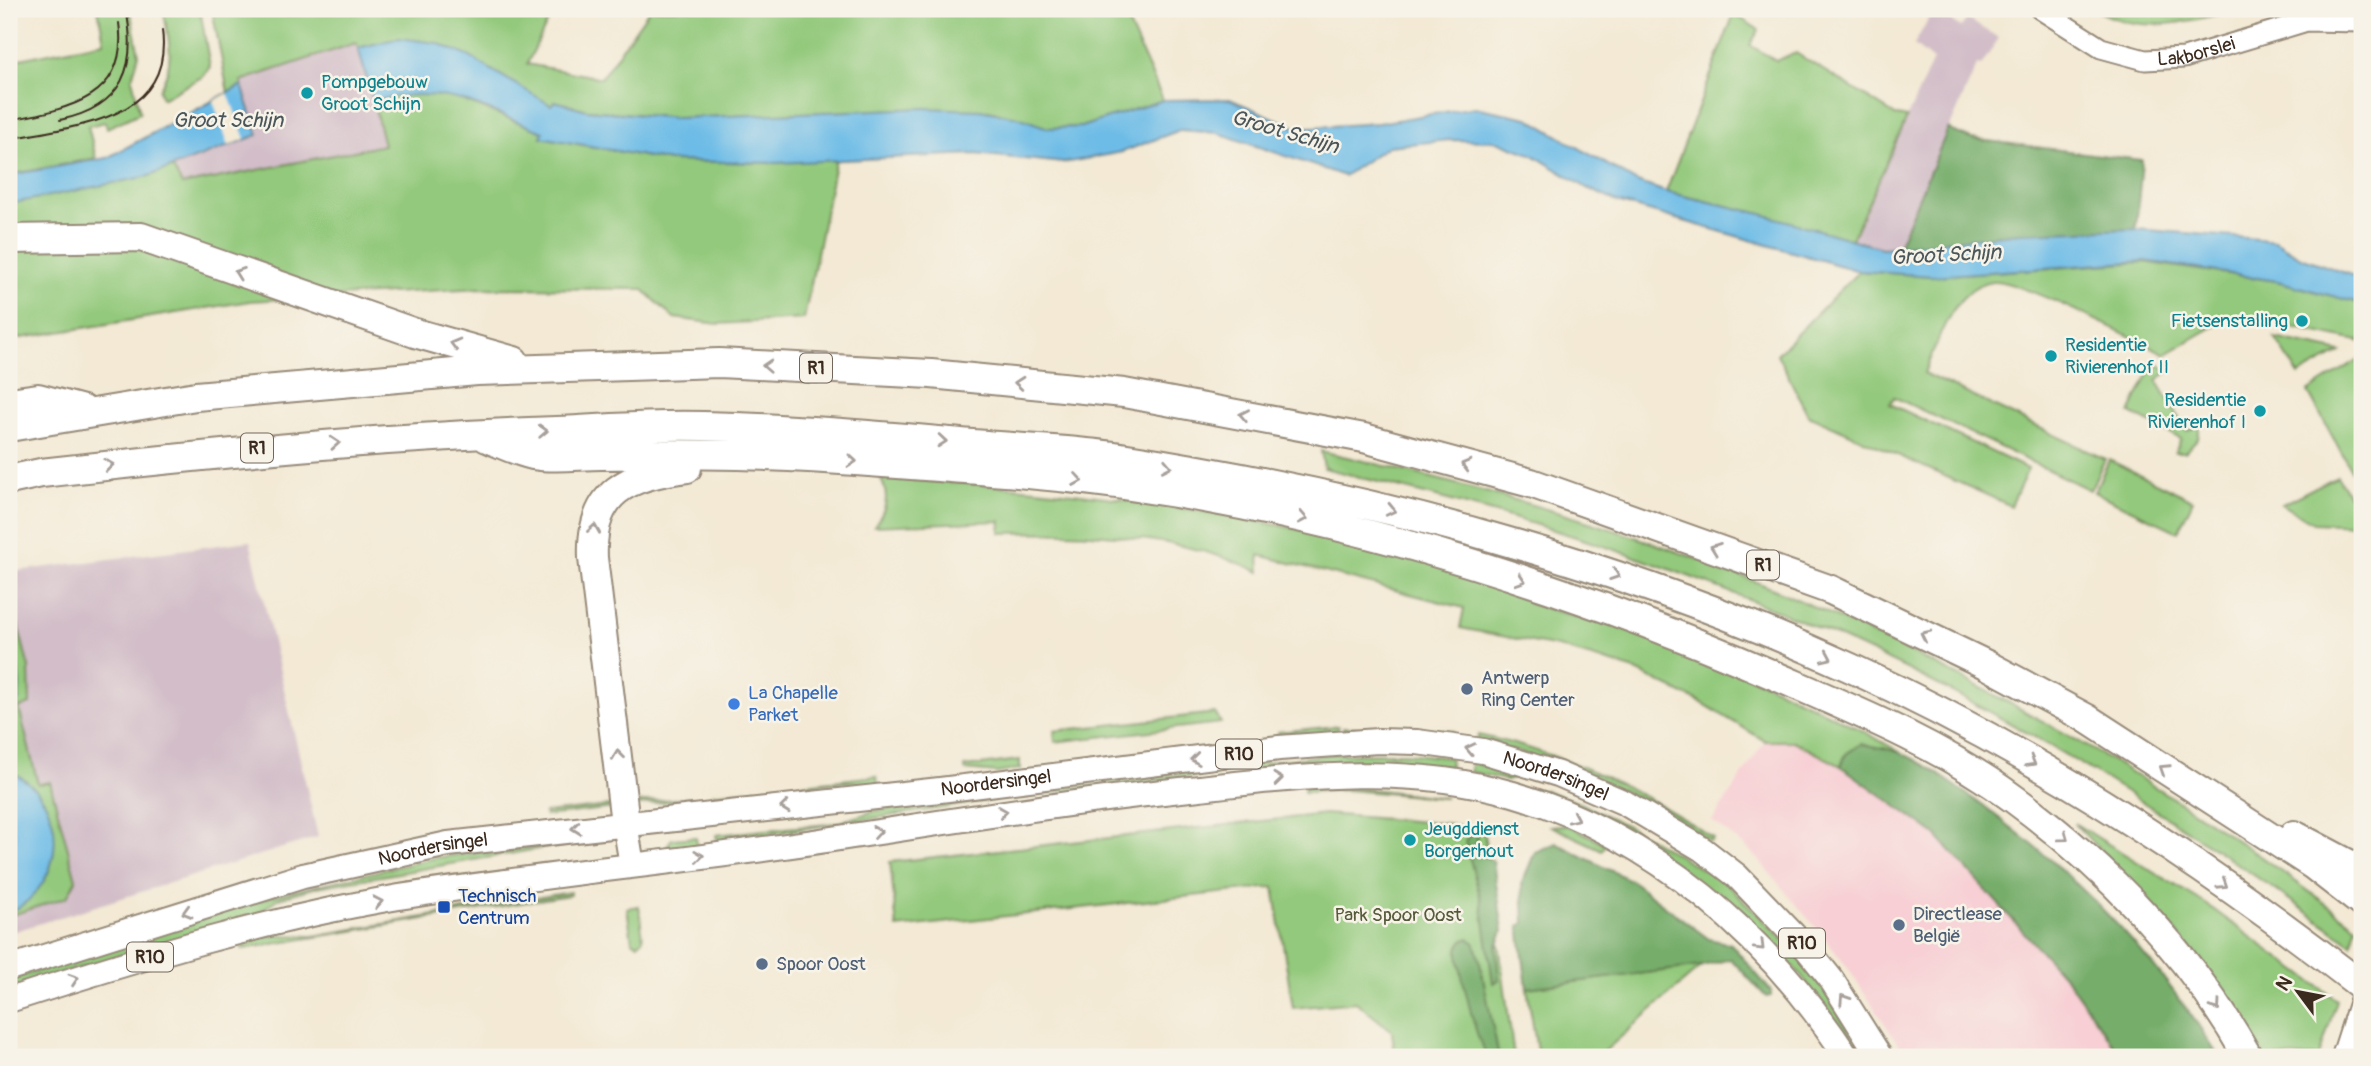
<svg xmlns="http://www.w3.org/2000/svg" width="2371" height="1066" viewBox="0 0 2371 1066" font-family="Pangolin,sans-serif">
	<style>
		.built { fill: #f7cfd4 }
		.industrial { fill: #d2bdc8 }
		.green { fill: #93c97b; stroke: #677a4c; stroke-width: 2 }
		.forest { fill: #76ad6b; stroke: #586c44; stroke-width: 2 }
		.water { fill: #6dbce7; stroke: #547382; stroke-width: 2 }
		.pier { fill: #f3e9d4 }
		.lines { fill: none; stroke-linecap: round; stroke-linejoin: round }
		.minor-casing { stroke: #978a79; stroke-width: 23 }
		.major-casing { stroke: #978a79; stroke-width: 28 }
		.highway-casing { stroke: #978a79; stroke-width: 32 }
		.minor { stroke: #fff; stroke-width: 19 }
		.major { stroke: #fff; stroke-width: 24 }
		.highway { stroke: #fff; stroke-width: 28 }
		.tram { stroke: #3b2a1e; stroke-width: 2 }
		.oneway { stroke: #a79f9a }
		.culture-dot { fill: #0f9aa8; stroke: #f7f3e8; stroke-width: 2.5 }
		.service-dot { fill: #5c6f8a; stroke: #f7f3e8; stroke-width: 2.5 }
		.shop-dot { fill: #3f7fe0; stroke: #f7f3e8; stroke-width: 2.5 }
		.transit-dot { fill: #1a4fb4; stroke: #f7f3e8; stroke-width: 2.5 }
		.labels { text-anchor: middle; dominant-baseline: central; stroke-width: 5; stroke-linejoin: round; paint-order: stroke }
		.shield { fill: #f7f3e8; stroke: #73665b; stroke-width: 2 }
		.shield-label { font-size: 18px; font-weight: bold; fill: #3b2a1e }
		.street-label { font-size: 19px; fill: #3b2a1e; stroke: #f7f3e8 }
		.culture-label { font-size: 19px; fill: #0d838f; stroke: #f7f3e8; text-anchor: start }
		.service-label { font-size: 19px; fill: #4e5e75; stroke: #f7f3e8; text-anchor: start }
		.shop-label { font-size: 19px; fill: #366cbe; stroke: #f7f3e8; text-anchor: start }
		.transit-label { font-size: 19px; fill: #164399; stroke: #f7f3e8; text-anchor: start }
		.park-label { font-size: 19px; fill: #555a3a; stroke: #f7f3e8 }
		.water-label { font-size: 21px; font-style: italic; fill: #4a565a; stroke: #f7f3e8 }
	</style>
	<rect width="100%" height="100%" fill="#f7f3e8"/>
	<filter id="ink" filterUnits="userSpaceOnUse"><feTurbulence type="fractalNoise" baseFrequency=".0143" numOctaves="2"/><feDisplacementMap in="SourceGraphic" scale="14" xChannelSelector="R" yChannelSelector="G"/><feConvolveMatrix kernelMatrix="1 2 1 2 8 2 1 2 1" color-interpolation-filters="sRGB"/></filter>
	<filter id="wash" filterUnits="userSpaceOnUse"><feTurbulence type="fractalNoise" baseFrequency=".00686" numOctaves="4" result="noise"/><feDisplacementMap in="SourceGraphic" scale="28" xChannelSelector="R" yChannelSelector="G"/><feGaussianBlur stdDeviation="1.57" result="paint"/><feColorMatrix in="noise" values="0 0 0 0 0 0 0 0 0 0 0 0 0 0 0 0 0 1.4 0 .05"/><feComposite in="paint" operator="in"/></filter>
	<g filter="url(#wash)">
		<rect width="100%" height="100%" fill="#f3e9d4"/>
		<!-- built -->
		<path class="built" d="M1765,741H1793L1808,746L1895,803L1936,835L2068,981L2122,1057H1907L1848,968L1818,930L1752,852L1712,821Z"/>
		<!-- industrial -->
		<path class="industrial" d="M1934,9H1947L1943,16L1961,27L1967,19L1999,38L1981,66L1977,65L1898,246L1882,248L1851,241L1933,60L1914,45Z
			M357,43L385,144L181,185L173,168L257,135L240,82Z
			M250,541L318,837L9,933V572Z"/>
		<!-- green -->
		<path class="green" d="M98,9H130L139,55L132,78L140,113L107,128L105,122L88,126L96,158L9,175V61L104,42Z
			M163,9H200L210,67L202,77L162,99L159,90C176,62 169,39 163,9Z
			M212,9H285L287,16L322,9H554L527,64L601,78L650,9H1122L1163,100L1081,127L1048,128L993,111H857L678,118L587,110L555,101L551,105L399,38L358,48L356,43L241,81L242,85L228,93Z
			M2094,9H2226L2223,13C2177,25 2137,33 2094,9Z
			M1734,14L1759,30L1750,45L1776,61L1796,53L1897,116L1907,118L1851,241L1762,214L1666,192Z
			M407,93L449,95L543,132L541,137L670,161L777,163L836,158L804,319L718,324L674,318L642,289L481,288L250,301L9,340V203L173,168L182,185L384,145L373,101Z
			M2143,262L2277,281L2362,304V342L2242,316L2230,317L2166,354C2136,340 2016,278 1992,281C1984,282 1974,287 1968,293C1946,311 1936,347 1924,373L2105,459L2090,490L1894,397L1890,404L2028,469L2011,506L1808,415L1777,354L1859,271L1932,276Z
			M2275,338L2341,352L2299,375Z
			M2362,357V490L2308,392Z
			M2154,362L2170,371L2157,380L2187,431L2200,425L2198,438L2185,452H2175L2181,439L2130,413Z
			M1321,451C1487,489 1655,535 1810,605C1961,673 2108,752 2244,845C2282,871 2319,899 2356,926L2352,944C2178,819 1997,703 1799,620C1715,585 1628,552 1540,526C1469,504 1396,487 1324,468Z
			M2109,460L2193,500L2178,532L2094,492Z
			M2337,476L2360,513V525L2313,523L2282,504Z
			M881,479C1052,484 1222,510 1389,549C1437,561 1484,579 1530,593L1528,603L1584,619L1618,624L1765,683L1856,727L1900,752L1861,744L1846,754L1841,766L1793,741H1765L1702,703L1632,669L1558,647L1460,628L1464,608L1259,555L1260,572C1181,535 1085,531 1000,533L1001,521L874,526C886,510 890,498 881,479Z
			M9,601L13,606L29,668L30,704L19,708L38,784L50,782L76,880L67,897L9,916Z
			M1215,713L1221,723L1055,742L1054,731Z
			M1338,726L1337,732L1278,736V732Z
			M1343,727L1453,731L1452,736L1343,731Z
			M1478,735C1565,754 1640,788 1713,838L1710,842C1629,786 1571,766 1477,740Z
			M1405,753L1451,758L1450,767L1358,761L1272,768L1007,798L717,842L716,835L837,823L874,811L1333,754Z
			M1020,760V769L998,773L965,770V767Z
			M1471,762L1513,772L1517,776L1506,780L1470,772Z
			M877,776L878,785L846,782L713,796V794Z
			M1304,786C1351,786 1398,792 1445,798L1346,790L1304,792Z
			M1544,790L1580,803L1631,828L1726,883L1793,949L1823,989L1866,1057H1860L1834,1017L1799,973L1744,917L1540,791Z
			M690,797L691,799L546,816L544,813Z
			M1325,814L1451,824L1484,832L1514,1057H1395L1392,1031L1356,1002L1293,1008L1274,887L897,928L890,862Z
			M2074,823L2206,904L2337,1000L2319,1057H2263C2217,968 2143,895 2074,823Z
			M1560,825L1570,826L1606,844L1602,850L1551,826Z
			M696,837L697,846L672,849L667,845L672,839Z
			M579,842L317,887L279,898L255,916L9,989V980L279,894L439,857Z
			M570,892V895L242,949L240,942L273,935L313,936Z
			M639,906L643,939L638,944L632,941L627,908Z
			M1702,966L1598,1057H1538L1527,988Z"/>
		<!-- forest -->
		<path class="forest" d="M1948,129L1971,139L2142,160L2136,229L2021,233L1898,246Z
			M1861,744C1873,746 1886,748 1898,752C1921,760 1954,785 1975,800C2073,871 2155,954 2219,1057H2122L2068,981L1936,835L1841,766L1846,754Z
			M1473,831L1478,837L1476,850L1493,861L1503,931L1496,948L1499,980L1493,983L1481,900L1465,841Z
			M1556,843L1632,881L1709,939L1731,944L1771,991V996L1766,997L1731,959L1702,966L1527,988L1519,926L1524,923L1522,883L1535,852Z
			M1469,938L1475,944L1479,958L1499,1057H1484C1486,1048 1481,1045 1478,1036C1474,1025 1456,958 1458,949C1459,943 1463,940 1469,938Z"/>
		<!-- water -->
		<path class="water" d="M399,38L437,43L468,56L551,105L555,101L587,110L677,118L925,108L980,110L1018,117L1048,128L1081,127L1163,100L1230,99L1297,128L1378,123L1475,107L1528,118L1637,182L1666,192L1762,214L1882,248L2021,233L2136,229L2258,239L2275,241L2301,257L2362,279V304L2277,281L2145,261L1932,276L1859,271L1617,202L1587,188L1533,155L1497,141L1450,140L1388,146L1344,176L1218,133L1180,130L1122,152L1064,163L975,154L777,163L670,161L541,137L543,132C475,105 447,84 373,101L358,48Z
			M242,85L258,135L149,176L9,204V175L107,158Z
			M9,643C21,667 25,700 9,723Z
			M9,771C72,798 68,885 9,913Z"/>
		<!-- pier -->
		<path class="pier" d="M228,93L245,139L229,146L213,101Z"/>
	</g>
	<g filter="url(#ink)">
		<g class="lines">
			<!-- minor casing -->
			<g class="minor-casing">
				<g id="minor">
					<path id="s1" d="M2040,9L2101,48L2145,60L2184,58L2307,21L2362,22"/>
				</g>
			</g>
			<!-- major casing -->
			<g class="major-casing">
				<g id="major">
					<path d="M625,823L632,865"/>
					<path id="s2" d="M9,968L303,876L448,844L940,790L1279,748L1378,741L1417,742L1483,751L1558,774L1625,803L1702,849L1737,876L1807,949L1831,979L1880,1057"/>
					<path d="M9,1000C137,959 267,919 399,897C539,875 680,862 820,841C947,822 1073,801 1200,788C1306,776 1409,764 1513,794C1655,836 1767,936 1847,1057"/>
					<path d="M2344,1057L2362,1001"/>
				</g>
			</g>
			<!-- highway casing -->
			<g class="highway-casing">
				<path id="highway" d="M9,239L141,237L415,333L514,361
					M9,402L38,398L83,410
					M9,427L196,396L477,371L719,363L931,374L1124,393L1364,438L1531,483L1831,590L1987,665L2086,718L2313,865L2362,903
					M487,438C502,444 518,452 533,455C554,459 580,455 601,455C647,454 692,454 738,455C823,457 907,465 991,471C1261,490 1525,568 1771,674C1854,710 1941,745 2014,799C2108,868 2191,955 2248,1057
					M9,480L41,473C212,454 383,437 556,431C605,429 654,424 703,426C797,428 892,437 986,445C1030,449 1076,450 1121,457C1373,496 1619,562 1851,668C2031,750 2207,865 2362,986
					M625,823L593,558C590,491 628,475 687,468
					M2294,835L2362,871"/>
			</g>
			<!-- minor -->
			<use href="#minor" class="minor"/>
			<!-- major -->
			<use href="#major" class="major"/>
			<!-- highway -->
			<use href="#highway" class="highway"/>
			<!-- tram -->
			<path class="tram" d="M9,120C67,109 130,99 119,23
				M60,120C123,107 138,67 126,9
				M9,139C73,126 174,122 162,30
				M2354,1057L2362,1032"/>
		</g>
		<!-- one-way arrows -->
		<defs><path id="oneway-chevron" d="M-2-3.5L2.5 0L-2 3.5" fill="none" stroke-width="1.6" stroke-linecap="round" stroke-linejoin="round" transform="scale(1.75)"/></defs>
		<g class="oneway">
			<use href="#oneway-chevron" transform="translate(239 273) rotate(-160)"/>
			<use href="#oneway-chevron" transform="translate(455 344) rotate(-165)"/>
			<use href="#oneway-chevron" transform="translate(767 366) rotate(-177)"/>
			<use href="#oneway-chevron" transform="translate(1019 383) rotate(-175)"/>
			<use href="#oneway-chevron" transform="translate(1244 415) rotate(-169)"/>
			<use href="#oneway-chevron" transform="translate(543 431) rotate(-2)"/>
			<use href="#oneway-chevron" transform="translate(942 441) rotate(5)"/>
			<use href="#oneway-chevron" transform="translate(335 443) rotate(-4)"/>
			<use href="#oneway-chevron" transform="translate(852 461) rotate(4)"/>
			<use href="#oneway-chevron" transform="translate(109 465) rotate(-7)"/>
			<use href="#oneway-chevron" transform="translate(1466 465) rotate(-165)"/>
			<use href="#oneway-chevron" transform="translate(1167 466) rotate(11)"/>
			<use href="#oneway-chevron" transform="translate(1078 480) rotate(9)"/>
			<use href="#oneway-chevron" transform="translate(1391 510) rotate(13)"/>
			<use href="#oneway-chevron" transform="translate(1303 518) rotate(11)"/>
			<use href="#oneway-chevron" transform="translate(594 529) rotate(-82)"/>
			<use href="#oneway-chevron" transform="translate(1715 548) rotate(-160)"/>
			<use href="#oneway-chevron" transform="translate(1615 575) rotate(19)"/>
			<use href="#oneway-chevron" transform="translate(1521 580) rotate(18)"/>
			<use href="#oneway-chevron" transform="translate(1925 635) rotate(-154)"/>
			<use href="#oneway-chevron" transform="translate(1827 657) rotate(24)"/>
			<use href="#oneway-chevron" transform="translate(1470 749) rotate(-168)"/>
			<use href="#oneway-chevron" transform="translate(618 755) rotate(-97)"/>
			<use href="#oneway-chevron" transform="translate(1195 759) rotate(173)"/>
			<use href="#oneway-chevron" transform="translate(2031 762) rotate(30)"/>
			<use href="#oneway-chevron" transform="translate(2164 769) rotate(-147)"/>
			<use href="#oneway-chevron" transform="translate(1278 779) rotate(-6)"/>
			<use href="#oneway-chevron" transform="translate(785 807) rotate(174)"/>
			<use href="#oneway-chevron" transform="translate(1003 812) rotate(-8)"/>
			<use href="#oneway-chevron" transform="translate(1574 818) rotate(24)"/>
			<use href="#oneway-chevron" transform="translate(576 828) rotate(174)"/>
			<use href="#oneway-chevron" transform="translate(877 832) rotate(-9)"/>
			<use href="#oneway-chevron" transform="translate(2064 837) rotate(37)"/>
			<use href="#oneway-chevron" transform="translate(699 856) rotate(-7)"/>
			<use href="#oneway-chevron" transform="translate(2223 884) rotate(33)"/>
			<use href="#oneway-chevron" transform="translate(378 902) rotate(-11)"/>
			<use href="#oneway-chevron" transform="translate(187 912) rotate(164)"/>
			<use href="#oneway-chevron" transform="translate(1760 946) rotate(45)"/>
			<use href="#oneway-chevron" transform="translate(74 979) rotate(-18)"/>
			<use href="#oneway-chevron" transform="translate(1844 999) rotate(-123)"/>
			<use href="#oneway-chevron" transform="translate(2216 1006) rotate(55)"/>
		</g>
	</g>
	<!-- markers -->
	<g class="culture-dot">
		<circle cx="307" cy="93" r="7"/>
		<circle cx="2302" cy="321" r="7"/>
		<circle cx="2051" cy="356" r="7"/>
		<circle cx="2260" cy="411" r="7"/>
		<circle cx="1410" cy="840" r="7"/>
	</g>
	<g class="service-dot">
		<circle cx="1467" cy="689" r="7"/>
		<circle cx="1899" cy="925" r="7"/>
		<circle cx="762" cy="964" r="7"/>
	</g>
	<circle class="shop-dot" cx="734" cy="704" r="7"/>
	<rect class="transit-dot" x="437" y="900" width="14" height="14" rx="3.5"/>
	<g class="labels">
		<!-- shield labels -->
		<g class="shield">
			<rect x="800" y="353.5" width="32" height="29" rx="5"/>
			<rect x="241" y="433.5" width="32" height="29" rx="5"/>
			<rect x="1747" y="550.5" width="32" height="29" rx="5"/>
			<rect x="1216" y="739.5" width="46" height="29" rx="5"/>
			<rect x="1779" y="928.5" width="46" height="29" rx="5"/>
			<rect x="127" y="942.5" width="46" height="29" rx="5"/>
		</g>
		<g class="shield-label">
			<text x="816" y="368">R1</text>
			<text x="257" y="448">R1</text>
			<text x="1763" y="565">R1</text>
			<text x="1239" y="754">R10</text>
			<text x="1802" y="943">R10</text>
			<text x="150" y="957">R10</text>
		</g>
		<!-- street labels -->
		<g class="street-label">
			<text stroke="none"><textPath href="#s1" startOffset="170">Lakborslei</textPath></text>
			<text stroke="none"><textPath href="#s2" startOffset="1575">Noordersingel</textPath></text>
			<text stroke="none"><textPath href="#s2" startOffset="1008">Noordersingel</textPath></text>
			<text stroke="none"><textPath href="#s2" startOffset="441">Noordersingel</textPath></text>
		</g>
		<!-- culture labels -->
		<g class="culture-label">
			<text x="321" y="82">Pompgebouw<tspan x="321" dy="22">Groot Schijn</tspan></text>
			<text x="2288" y="321" text-anchor="end">Fietsenstalling</text>
			<text x="2065" y="345">Residentie<tspan x="2065" dy="22">Rivierenhof II</tspan></text>
			<text x="2246" y="400" text-anchor="end">Residentie<tspan x="2246" dy="22">Rivierenhof I</tspan></text>
			<text x="1424" y="829">Jeugddienst<tspan x="1424" dy="22">Borgerhout</tspan></text>
		</g>
		<!-- service labels -->
		<g class="service-label">
			<text x="1481" y="678">Antwerp<tspan x="1481" dy="22">Ring Center</tspan></text>
			<text x="1913" y="914">Directlease<tspan x="1913" dy="22">België</tspan></text>
			<text x="776" y="964">Spoor Oost</text>
		</g>
		<!-- shop labels -->
		<g class="shop-label">
			<text x="748" y="693">La Chapelle<tspan x="748" dy="22">Parket</tspan></text>
		</g>
		<!-- transit labels -->
		<g class="transit-label">
			<text x="458" y="896">Technisch<tspan x="458" dy="22">Centrum</tspan></text>
		</g>
		<!-- park labels -->
		<g class="park-label">
			<text x="1398" y="915">Park Spoor Oost</text>
		</g>
		<!-- water labels -->
		<g class="water-label">
			<text x="228" y="120">Groot Schijn</text>
			<text transform="translate(1285 132) rotate(16)">Groot Schijn</text>
			<text transform="translate(1946 255) rotate(-3)">Groot Schijn</text>
		</g>
	</g>
	<!-- margin -->
	<rect width="2371" height="1066" fill="none" stroke="#f7f3e8" stroke-width="35"/>
	<!-- north arrow -->
	<g transform="translate(2298 992) rotate(302)" stroke="#f7f3e8" stroke-width="5" paint-order="stroke">
	<path d="M0-5L12 26L0 18L-12 26Z" fill="#3b2a1e"/>
	<text y="-10" font-size="19" font-weight="bold" text-anchor="middle" fill="#3b2a1e">N</text>
	</g>
</svg>
